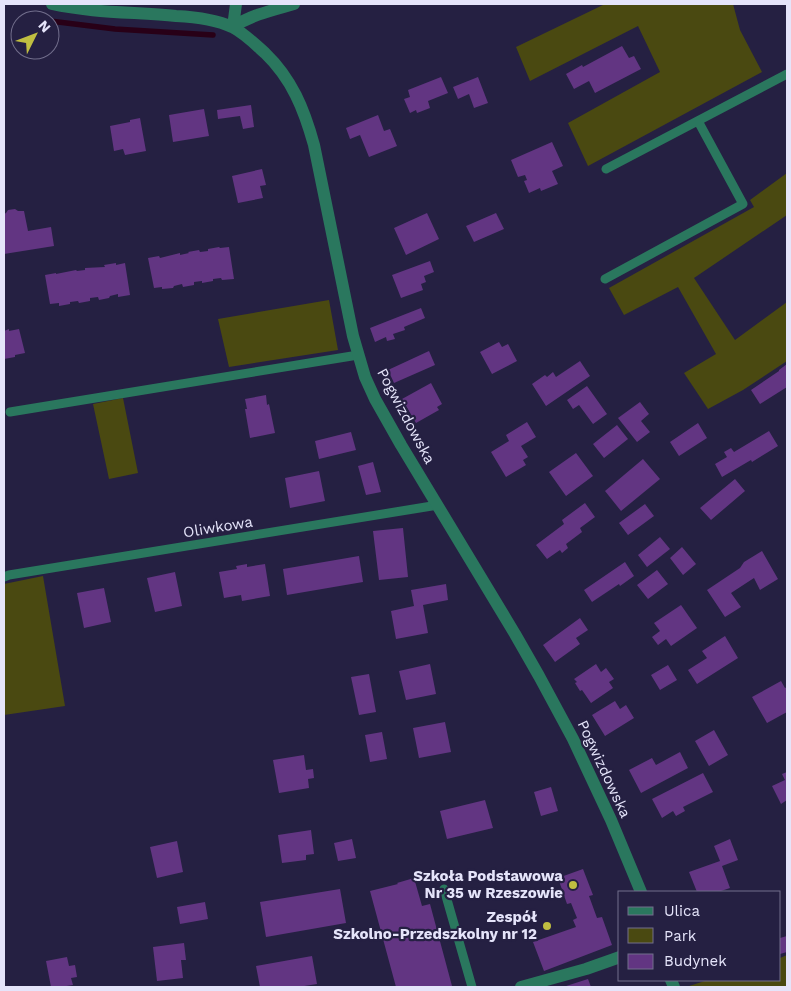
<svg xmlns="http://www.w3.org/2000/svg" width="791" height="991" viewBox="0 0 791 991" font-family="'Work Sans',sans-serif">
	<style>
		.green { fill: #4a4911 }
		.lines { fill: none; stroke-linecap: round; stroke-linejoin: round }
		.stream { stroke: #280017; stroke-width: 5.5 }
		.building { fill: #623582 }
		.lane { stroke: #2a775e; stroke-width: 9 }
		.street { stroke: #2a775e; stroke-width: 12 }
		.poi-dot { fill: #c0be41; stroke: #252042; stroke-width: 2 }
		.labels { text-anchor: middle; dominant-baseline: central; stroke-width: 4.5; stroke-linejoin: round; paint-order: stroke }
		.street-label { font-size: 15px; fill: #e5e4fa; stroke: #252042 }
		.poi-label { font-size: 15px; font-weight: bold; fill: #e5e4fa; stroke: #252042; text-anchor: end }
	</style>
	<rect width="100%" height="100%" fill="#252042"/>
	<!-- green -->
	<path class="green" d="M605,4H733L740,30L762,72L588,166L568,123L660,72L638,26L530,81L516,47Z
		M787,173V215L694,278L735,340L787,302V361L743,390L708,409L684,373L716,354L678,287L624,315L609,288L754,207L750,200Z
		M329,300L338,350L229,367L218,319Z
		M123,398L138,473L109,479L93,404Z
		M43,576L65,706L4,715V584Z
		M787,955V987H686L708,980H780V958Z"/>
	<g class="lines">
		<!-- stream -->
		<path class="stream" d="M27,17L45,20
			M50,21L115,29L213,35"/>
	</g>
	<!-- building -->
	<path class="building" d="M622,46L629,58L634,56L641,69L595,93L589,81L574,89L566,74L582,65L583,67Z
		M441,77L448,93L428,101L430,108L417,113L416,110L410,113L404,99L410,97L408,90Z
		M478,77L488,103L474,108L469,94L458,99L453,87Z
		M251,105L254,127L243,129L240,116L218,119L217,110Z
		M204,109L209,136L173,142L169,115Z
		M378,115L384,131L390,129L397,146L369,157L360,135L350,139L346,128Z
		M140,118L146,151L125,155L123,149L114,151L110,126L130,122V120Z
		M552,142L563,166L552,171L558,184L541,191L540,188L529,193L524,181L527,180L525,175L518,177L511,160Z
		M262,169L266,185L260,186L263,198L238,203L232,176Z
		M15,209L18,211H24L28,231L51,227L54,246L4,254V214L6,213L8,210Z
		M427,213L439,239L406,255L394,228Z
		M496,213L504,229L474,242L466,226Z
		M219,247L220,248L229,247L234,279L222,280L221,278L213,279V281L202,283V281L194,282V285L183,287L182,284L174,286L173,288L162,289V287L154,288L148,258L159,256L160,258L180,253V255L189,253L188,252L199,250L200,252L208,251V249Z
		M430,261L434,272L424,276L426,282L421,284L423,290L401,298L392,275Z
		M116,263V265L125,263L130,295L118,297V294L110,296L109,298L99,300L98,297L90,298V301L79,303L78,301L70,302V304L59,306V303L50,304L45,275L56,273V274L76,270L77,271L85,270V268L105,267L104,265Z
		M421,308L425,318L404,327L405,330L393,334L395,339L387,341L386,337L375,342L370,328Z
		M9,329V331L19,329L25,353L15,355V357L4,359V331Z
		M499,342L502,347L508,344L517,361L492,374L480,352Z
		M429,351L435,365L394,383L388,370Z
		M580,361L590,376L546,406L532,384L545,375L547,377L553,372L556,377Z
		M787,364V387L760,404L751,390L779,371V370Z
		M431,383L442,404L437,407L439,410L416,423L402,399Z
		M587,386L607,414L593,424L579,405L573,409L567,400Z
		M266,395L267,405L269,404L275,433L250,438L245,409H247L245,399Z
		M640,402L649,414L641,421L650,432L637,442L618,418Z
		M527,422L536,437L521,446L528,457L523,460L526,465L506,477L491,452L509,441L506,435Z
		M698,423L707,438L679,456L670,442Z
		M617,425L628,439L604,458L593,444Z
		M769,431L778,446L752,462L751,460L722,477L715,464L727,457L724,452L731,448L734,452Z
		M351,432L356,450L319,459L315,441Z
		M576,453L593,476L566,496L549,472Z
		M643,459L660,479L621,511L605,491Z
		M373,462L381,492L366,495L358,466Z
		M319,471L325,501L290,508L285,478Z
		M735,479L745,491L711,520L700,508Z
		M585,503L595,517L580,528L582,532L566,544L568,548L562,553L560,550L547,559L536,545L564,524L562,520Z
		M645,504L654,516L628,535L619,523Z
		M403,528L408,577L379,580L373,531Z
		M660,537L670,549L647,567L638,555Z
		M682,547L696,564L683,575L670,558Z
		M762,551L778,579L760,590L754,578L731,593L741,607L725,617L707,590L740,568L744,562Z
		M359,556L363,582L287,595L283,569Z
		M625,562L634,576L620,586L619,584L592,602L584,590Z
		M247,564V567L265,564L270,596L242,601L241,595L224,598L219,572L237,569L236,566Z
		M657,570L668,584L648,599L637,585Z
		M175,572L182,606L155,612L147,578Z
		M446,584L448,600L423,605L428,633L396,639L391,611L414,606L411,590Z
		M104,588L111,622L84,628L77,593Z
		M681,605L697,628L671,646L666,639L658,645L652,637L660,631L654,623Z
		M580,618L588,630L576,638L580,644L555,662L543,645Z
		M725,636L738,658L697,684L688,670L707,658L702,651Z
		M430,664L436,694L406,700L399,671Z
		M596,664L601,672L606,668L614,679L609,682L613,688L591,703L582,690L580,691L575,683L577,682L574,679Z
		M668,665L677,680L660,690L651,675Z
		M369,674L376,712L359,715L351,677Z
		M781,681L785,688L787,687V712L767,723L752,697Z
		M615,701L620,709L626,705L634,718L605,736L592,715Z
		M445,722L451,752L419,758L413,728Z
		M714,730L728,755L709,766L695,741Z
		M382,732L387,759L370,762L365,735Z
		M680,752L688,768L641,793L629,770L652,758L656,765Z
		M304,755L306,770L313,769L314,778L308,779L309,788L279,793L273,760Z
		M787,772V800L781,804L772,786L785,780L782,774Z
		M703,773L713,792L683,807L685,811L676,816L673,811L662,818L652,799Z
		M551,787L558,811L541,816L534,792Z
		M485,800L493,828L447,839L440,811Z
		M311,830L314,854L306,855V860L282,863L278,835Z
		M352,839L356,858L338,861L334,843Z
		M730,839L738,860L722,866L730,888L718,892H697L689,872L720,861L714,846Z
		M177,841L183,872L157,878L150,847Z
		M583,869L593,895L589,896L597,918L602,917L612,945L544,971L533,942L576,927L573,920L577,918L571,903L567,904L558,878Z
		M414,878L422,906L430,904L452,986L396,987L370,891L398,884L397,883Z
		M340,889L346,923L266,937L260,902Z
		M205,902L208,919L180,924L177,907Z
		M787,936V952L780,954V938Z
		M184,943L186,960H181L183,978L157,981L153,947Z
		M312,956L317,984L298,987H260L256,966Z
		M67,957L69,966L75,965L77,977L71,978L73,985L60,987H51L46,961Z
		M588,979L591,987H563Z"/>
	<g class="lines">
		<!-- lane -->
		<path class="lane" d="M606,169L787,74
			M605,279L743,204L698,121
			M10,412L358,355
			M4,577L9,575L438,505
			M444,889L472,987"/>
		<!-- street -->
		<path class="street" d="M52,4C92,13 135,12 176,16C195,17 215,19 232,27C244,33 255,44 265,53C292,79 304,109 314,145L353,336L365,377L375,399L401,445L515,634L539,676L573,739L611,820L641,892
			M233,27C251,15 273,10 294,4
			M233,27L236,4
			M671,980L674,987
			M521,987L586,969L620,957"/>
	</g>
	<!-- markers -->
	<g class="poi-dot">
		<circle cx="573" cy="885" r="5"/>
		<circle cx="547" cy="926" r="5"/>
	</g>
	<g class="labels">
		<!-- street labels -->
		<g class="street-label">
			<text transform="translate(406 416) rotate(62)">Pogwizdowska</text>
			<text transform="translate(218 527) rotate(-9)">Oliwkowa</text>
			<text transform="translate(604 769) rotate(65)">Pogwizdowska</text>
		</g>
		<!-- poi labels -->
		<g class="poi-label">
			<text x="563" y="876">Szkoła Podstawowa<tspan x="563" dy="17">Nr 35 w Rzeszowie</tspan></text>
			<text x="537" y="917">Zespół<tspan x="537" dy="17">Szkolno-Przedszkolny nr 12</tspan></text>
		</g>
	</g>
	<!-- border -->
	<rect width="791" height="991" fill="none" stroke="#e5e4fa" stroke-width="10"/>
	<!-- legend -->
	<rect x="618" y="891" width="162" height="90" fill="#252042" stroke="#726e8c"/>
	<rect x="628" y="907" width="25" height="8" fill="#2a775e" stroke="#726e8c"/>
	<text x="664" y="916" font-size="15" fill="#e5e4fa">Ulica</text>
	<rect x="628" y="928" width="25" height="15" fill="#4a4911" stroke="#726e8c"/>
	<text x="664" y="941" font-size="15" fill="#e5e4fa">Park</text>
	<rect x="628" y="954" width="25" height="15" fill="#623582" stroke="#726e8c"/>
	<text x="664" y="966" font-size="15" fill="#e5e4fa">Budynek</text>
	<!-- north arrow -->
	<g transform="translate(35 35) rotate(48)"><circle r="24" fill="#252042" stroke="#726e8c"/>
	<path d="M0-4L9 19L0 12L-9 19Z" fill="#c0be41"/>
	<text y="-8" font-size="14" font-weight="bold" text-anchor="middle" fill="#e5e4fa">N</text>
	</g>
</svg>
